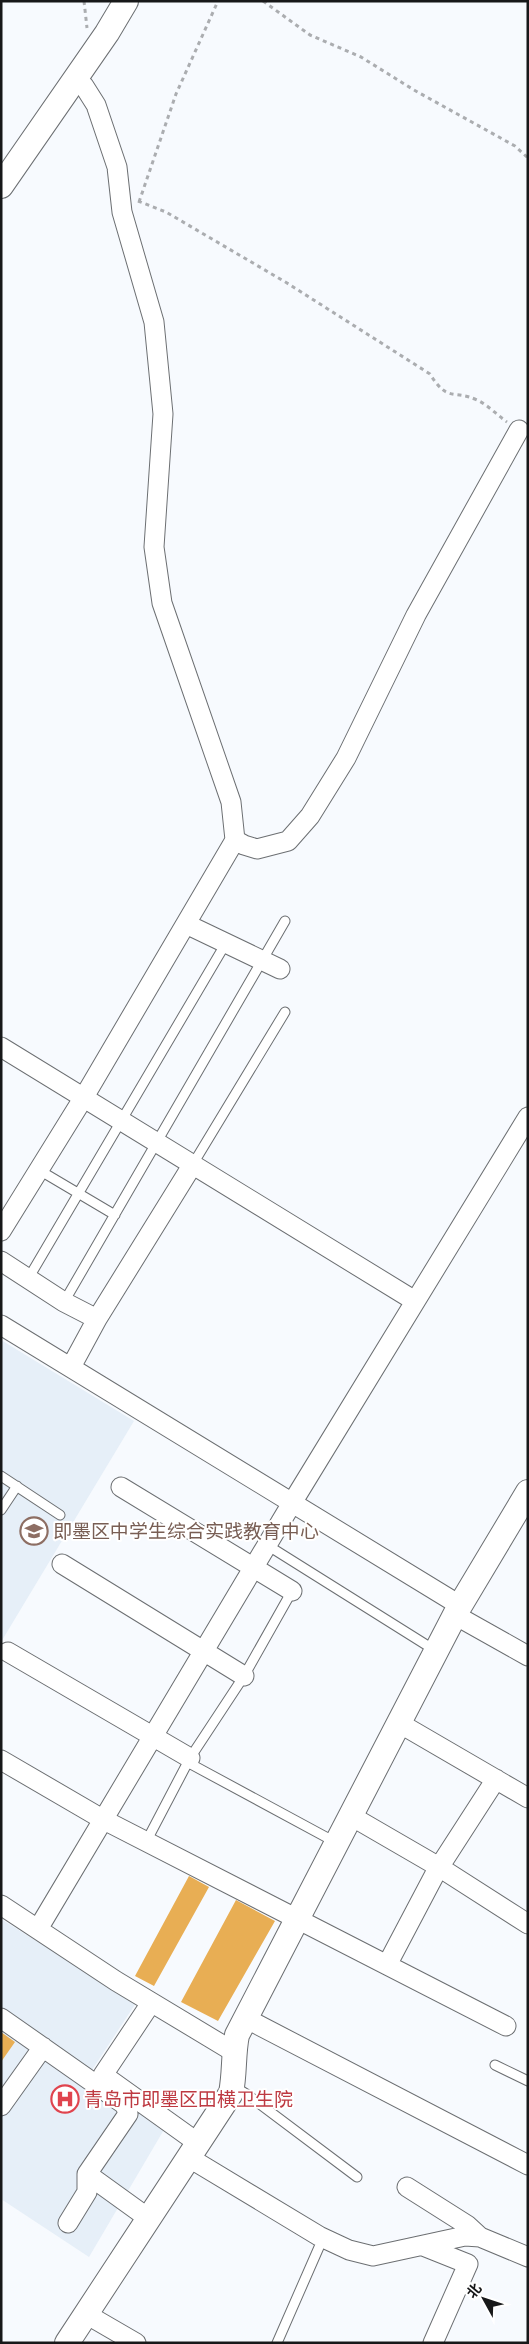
<svg xmlns="http://www.w3.org/2000/svg" width="529" height="2344" viewBox="0 0 529 2344" font-family="'Space Grotesk','Noto Sans SC',sans-serif">
	<style>
		.built { fill: #e6eff8 }
		.building { fill: #e8ae54 }
		.lines { fill: none; stroke-linecap: round; stroke-linejoin: round }
		.service-casing { stroke: #6c6f72; stroke-width: 11 }
		.minor-casing { stroke: #6c6f72; stroke-width: 21 }
		.tertiary-casing { stroke: #6c6f72; stroke-width: 26 }
		.path { stroke: #abadb0; stroke-width: 3; stroke-dasharray: 4 4; stroke-linecap: butt }
		.service { stroke: #fff; stroke-width: 9 }
		.minor { stroke: #fff; stroke-width: 19 }
		.tertiary { stroke: #fff; stroke-width: 24 }
		.labels { text-anchor: middle; dominant-baseline: central; stroke-width: 4; stroke-linejoin: round; paint-order: stroke }
		.education-label { font-size: 19px; fill: #785e54; stroke: #fff; text-anchor: start }
		.health-label { font-size: 19px; fill: #be3a42; stroke: #fff; text-anchor: start }
	</style>
	<rect width="100%" height="100%" fill="#f7fafe"/>
	<!-- built -->
	<path class="built" d="M1,1340L134,1421L1,1642Z
		M1,1919L136,2003L92,2070L165,2128L89,2257L1,2199Z"/>
	<!-- building -->
	<path class="building" d="M189,1876L209,1887L154,1986L135,1976Z
		M236,1900L275,1921L218,2021L181,2002Z
		M1,2032L15,2042L1,2062Z"/>
	<g class="lines">
		<!-- service casing -->
		<g class="service-casing">
			<path id="service" d="M193,1164L285,1012
				M39,1170L115,1215
				M28,1279L226,943
				M64,1302L285,921
				M1,1476L60,1515
				M1,1510L17,1486
				M267,1545L436,1651
				M187,1762L337,1843
				M146,1842L190,1758L244,1676L292,1591
				M495,2065L528,2081
				M235,2087L248,2095L357,2177
				M277,2343L323,2238"/>
		</g>
		<!-- minor casing -->
		<g class="minor-casing">
			<path id="minor" d="M235,840L244,845L257,849L288,841L310,816L346,758L416,615L519,430
				M186,924L280,969
				M1,1047L415,1301
				M1,1231L84,1097L235,840L231,802L162,603L154,547L163,414L154,322L122,212L117,167L96,105L84,86L75,78
				M1,1261L64,1302L97,1319
				M1,1325L461,1606
				M71,1367L97,1319L193,1164
				M121,1487L292,1591
				M62,1564L244,1676
				M455,1615L528,1656
				M8,1652L190,1758
				M399,1723L528,1798
				M1,1760L104,1820L506,2026
				M351,1816L439,1867L528,1924
				M1,1905L116,1981L234,2052
				M38,1929L292,1503L528,1117
				M387,1965L436,1872L496,1779
				M151,2003L103,2075L198,2143
				M1,2018L125,2105L128,2114L87,2174V2192L68,2223
				M245,2018L528,2165
				M1,2106L43,2047
				M188,2157L319,2236L349,2250L373,2256L465,2236L480,2237L528,2257
				M87,2174L148,2218
				M407,2187L467,2225L480,2237
				M423,2246L468,2264L433,2343
				M86,2314L136,2343"/>
		</g>
		<!-- tertiary casing -->
		<g class="tertiary-casing">
			<path id="tertiary" d="M1,186L107,33L126,1
				M67,2343L231,2093C235,2073 233,2054 237,2035L458,1609L528,1492"/>
		</g>
		<!-- path -->
		<path class="path" d="M84,1L87,28
			M263,1L310,35L361,57L414,90L515,146L528,158
			M138,201L166,212L287,283L430,374C448,403 453,389 477,400C488,405 497,415 507,422
			M139,202L176,94L218,1"/>
		<!-- service -->
		<use href="#service" class="service"/>
		<!-- minor -->
		<use href="#minor" class="minor"/>
		<!-- tertiary -->
		<use href="#tertiary" class="tertiary"/>
	</g>
	<!-- icons -->
	<defs>
		<g id="school-ring" transform="scale(1.4375)"><circle r="9.5" fill="#fff" stroke="#8d6e63" stroke-width="1.5"/><path d="M0-5L7-2L0 1L-7-2ZM-4 1L0 2.5L4 1V4Q0 6-4 4Z" fill="#8d6e63"/></g>
		<g id="hospital-ring" transform="scale(1.4375)"><circle r="9.5" fill="#fff" stroke="#e0444e" stroke-width="1.5"/><path d="M-5-5h3v3.5h4V-5h3V5h-3V1.5h-4V5h-3Z" fill="#e0444e"/></g>
	</defs>
	<g fill-rule="evenodd">
		<use href="#school-ring" x="34" y="1531"/>
		<use href="#hospital-ring" x="65" y="2099"/>
	</g>
	<g class="labels">
		<!-- education labels -->
		<g class="education-label">
			<text x="53" y="1531">即墨区中学生综合实践教育中心</text>
		</g>
		<!-- health labels -->
		<g class="health-label">
			<text x="84" y="2099">青岛市即墨区田横卫生院</text>
		</g>
	</g>
	<!-- border -->
	<rect width="529" height="2344" fill="none" stroke="#171819" stroke-width="5"/>
	<!-- north arrow -->
	<g transform="translate(484 2299) rotate(310)" stroke="#ffffff" stroke-width="4" paint-order="stroke">
	<path d="M0-4L9 19L0 12L-9 19Z" fill="#171819"/>
	<text y="-8" font-size="14" font-weight="bold" text-anchor="middle" fill="#171819">北</text>
	</g>
</svg>
